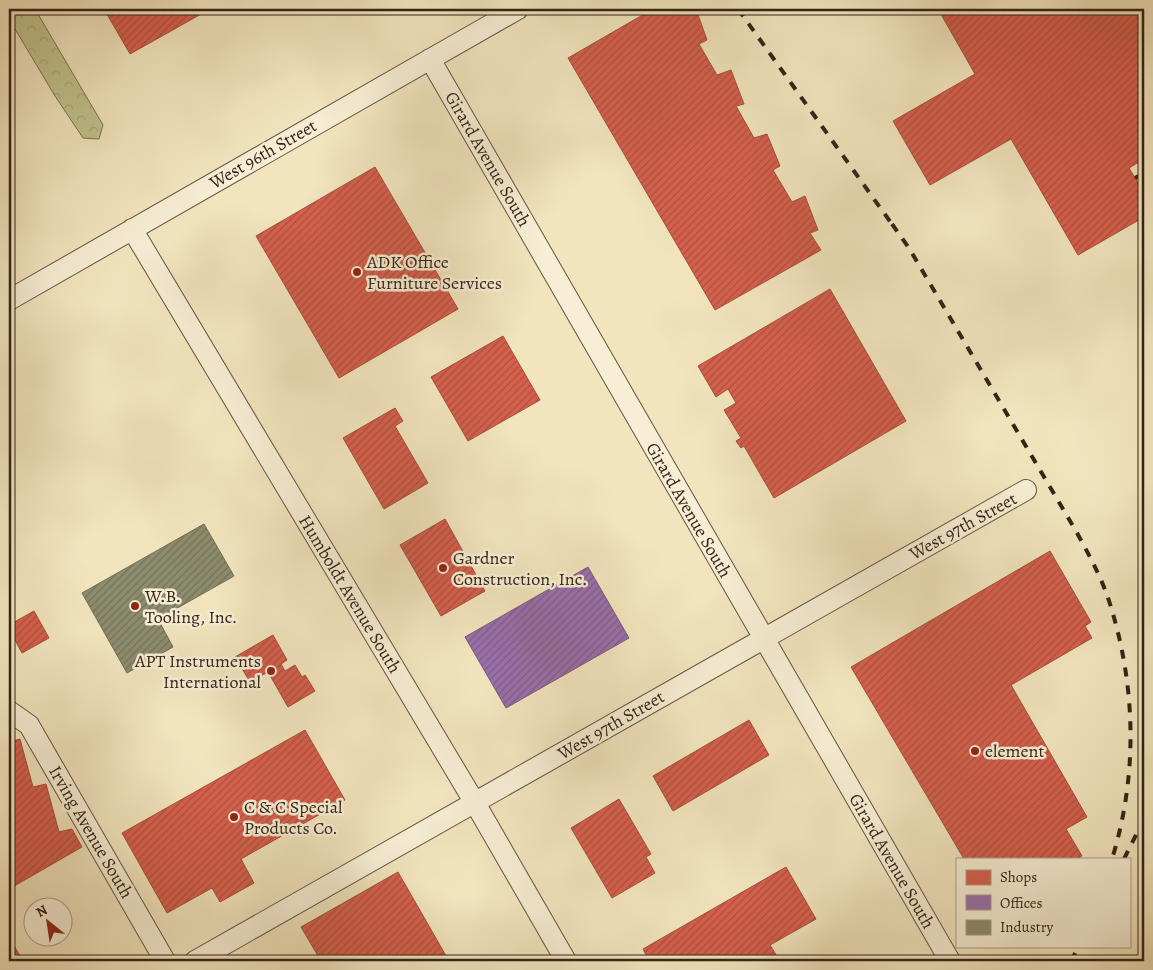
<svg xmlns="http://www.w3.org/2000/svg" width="1153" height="970" viewBox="0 0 1153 970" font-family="Alegreya,serif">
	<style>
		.forest { fill: url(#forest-crowns); stroke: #7a7252 }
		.shops { fill: url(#shops-hatch); stroke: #a54e3c }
		.offices { fill: url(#offices-hatch); stroke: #7b597e }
		.industry { fill: url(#industry-hatch); stroke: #726c54 }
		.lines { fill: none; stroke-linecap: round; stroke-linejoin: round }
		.minor-casing { stroke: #645440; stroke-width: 22 }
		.minor { stroke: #f7eed5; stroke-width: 20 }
		.rail { stroke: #342316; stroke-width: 4; stroke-dasharray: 9 9; stroke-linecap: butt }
		.poi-dot { fill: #8f2418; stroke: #f7eed5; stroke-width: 2 }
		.labels { text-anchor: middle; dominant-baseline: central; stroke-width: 5; stroke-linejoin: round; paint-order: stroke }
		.street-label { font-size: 18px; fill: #342316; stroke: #f7eed5 }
		.poi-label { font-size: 18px; fill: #342316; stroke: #f7eed5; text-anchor: start }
	</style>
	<defs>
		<pattern id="forest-crowns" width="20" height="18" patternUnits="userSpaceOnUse" patternTransform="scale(1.25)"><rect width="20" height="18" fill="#c1c28d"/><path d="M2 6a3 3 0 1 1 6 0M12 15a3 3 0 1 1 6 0" fill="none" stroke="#a6a679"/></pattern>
		<pattern id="shops-hatch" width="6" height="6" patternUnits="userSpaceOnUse" patternTransform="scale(1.25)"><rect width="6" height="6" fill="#d6604d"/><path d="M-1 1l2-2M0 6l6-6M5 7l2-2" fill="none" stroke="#ae4f3f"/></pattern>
		<pattern id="offices-hatch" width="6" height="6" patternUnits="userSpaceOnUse" patternTransform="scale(1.25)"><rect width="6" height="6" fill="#9970ab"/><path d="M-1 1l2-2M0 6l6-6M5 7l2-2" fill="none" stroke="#7e5c8a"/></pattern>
		<pattern id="industry-hatch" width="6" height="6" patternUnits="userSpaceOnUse" patternTransform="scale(1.25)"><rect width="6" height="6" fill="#8c8c6e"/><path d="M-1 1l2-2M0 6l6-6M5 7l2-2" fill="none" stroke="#737259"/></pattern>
	</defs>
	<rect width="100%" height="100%" fill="#f2e5be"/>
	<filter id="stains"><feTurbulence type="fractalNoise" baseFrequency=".004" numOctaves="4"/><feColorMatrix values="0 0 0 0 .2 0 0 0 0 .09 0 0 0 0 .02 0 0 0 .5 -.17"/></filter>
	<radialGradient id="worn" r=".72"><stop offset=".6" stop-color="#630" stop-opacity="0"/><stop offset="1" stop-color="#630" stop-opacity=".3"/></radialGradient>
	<!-- forest -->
	<path class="forest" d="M9,9H35L103,125L99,139L83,138L55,96L9,19Z"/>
	<!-- shops -->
	<path class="shops" d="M104,9H210L130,54Z
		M653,9H678L681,14L690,9H696L707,40L699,44L717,75L731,70L744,104L736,106L754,138L767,134L780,166L773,170L792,202L805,196L818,230L810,233L821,250L715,310L568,58Z
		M938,9H1144V159L1129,168L1143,191L1144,190V217L1078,255L1011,139L930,185L893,121L975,74Z
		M375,167L458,309L339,378L256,236Z
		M830,289L906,421L774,498L744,446L741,448L736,441L741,438L724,410L736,403L728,389L716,397L698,366Z
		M503,336L540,400L468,441L431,377Z
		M395,408L403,421L395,426L428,483L384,509L343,438Z
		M445,519L485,591L441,616L400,545Z
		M1050,551L1091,622L1085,626L1092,638L1011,685L1087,817L1066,829L1082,856L1077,859H964L851,667Z
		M34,611L49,638L22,653L9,629V625Z
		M273,635L287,660L281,664L285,671L295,665L302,677L305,675L315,691L288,707L268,672L250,682L235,657Z
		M749,720L769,755L673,811L653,776Z
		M305,730L345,800L241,859L254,883L220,902L212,888L167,913L122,833Z
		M20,739L33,787L46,784L59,832L72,829L82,847L9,889V742Z
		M619,799L651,854L646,857L655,873L612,898L571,828Z
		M786,867L816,919L770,945L780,961H649L643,949Z
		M398,872L449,961H321L301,927Z
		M9,937L23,961H9Z"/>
	<!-- offices -->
	<path class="offices" d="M588,567L629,638L506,708L465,637Z"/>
	<!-- industry -->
	<path class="industry" d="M204,524L234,576L158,619L173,647L127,673L82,593Z"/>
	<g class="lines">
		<!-- minor casing -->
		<g class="minor-casing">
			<path id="minor" d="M430,59L950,961
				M132,229L475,803L566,961
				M9,300L518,9
				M9,711L29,725L165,961
				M195,961L1026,490"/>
		</g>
		<!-- minor -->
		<use href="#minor" class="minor"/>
		<!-- rail -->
		<path class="rail" d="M738,9L894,227
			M1135,178L1144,173
			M892,224L909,248L1076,531C1089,555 1102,578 1110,604C1136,687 1138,775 1112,859
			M1124,859L1144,819
			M1071,961L1079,946"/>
	</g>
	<!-- markers -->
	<g class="poi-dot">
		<circle cx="357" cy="272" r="5"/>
		<circle cx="443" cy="568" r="5"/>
		<circle cx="135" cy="606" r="5"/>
		<circle cx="271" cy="671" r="5"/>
		<circle cx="975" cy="751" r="5"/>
		<circle cx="234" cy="817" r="5"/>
	</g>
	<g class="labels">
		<!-- street labels -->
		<g class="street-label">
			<text transform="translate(263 154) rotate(-30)">West 96th Street</text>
			<text transform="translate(488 159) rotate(60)">Girard Avenue South</text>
			<text transform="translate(689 510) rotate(60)">Girard Avenue South</text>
			<text transform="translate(963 526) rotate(-29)">West 97th Street</text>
			<text transform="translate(350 594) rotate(59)">Humboldt Avenue South</text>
			<text transform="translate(611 725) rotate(-30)">West 97th Street</text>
			<text transform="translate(91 832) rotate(60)">Irving Avenue South</text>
			<text transform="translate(892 861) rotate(60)">Girard Avenue South</text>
		</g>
		<!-- poi labels -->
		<g class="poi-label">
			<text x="367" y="262">ADK Office<tspan x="367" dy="21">Furniture Services</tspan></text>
			<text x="453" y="558">Gardner<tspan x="453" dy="21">Construction, Inc.</tspan></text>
			<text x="145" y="596">W.B.<tspan x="145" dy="21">Tooling, Inc.</tspan></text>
			<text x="261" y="661" text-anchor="end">APT Instruments<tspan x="261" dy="21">International</tspan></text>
			<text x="985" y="751">element</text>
			<text x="244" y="807">C &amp; C Special<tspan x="244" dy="21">Products Co.</tspan></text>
		</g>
	</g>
	<!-- margin -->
	<rect width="1153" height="970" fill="none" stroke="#f2e5be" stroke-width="30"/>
	<rect x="10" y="10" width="1133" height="950" fill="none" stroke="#342316" stroke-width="2.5"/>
	<rect x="15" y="15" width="1123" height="940" fill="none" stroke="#342316"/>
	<!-- legend -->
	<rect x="956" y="858" width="175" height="90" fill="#f7eed5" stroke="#a99d89"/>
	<rect x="966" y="870" width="25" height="15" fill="#d6604d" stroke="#a99d89"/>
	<text x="1000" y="882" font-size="15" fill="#342316">Shops</text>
	<rect x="966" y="895" width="25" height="15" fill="#9970ab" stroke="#a99d89"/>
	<text x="1000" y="908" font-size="15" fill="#342316">Offices</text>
	<rect x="966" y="920" width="25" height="15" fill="#8c8c6e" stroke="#a99d89"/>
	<text x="1000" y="932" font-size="15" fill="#342316">Industry</text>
	<!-- north arrow -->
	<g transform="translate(48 922) rotate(330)"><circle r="24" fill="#f7eed5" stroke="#a99d89"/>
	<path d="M0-4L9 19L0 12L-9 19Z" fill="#8f2418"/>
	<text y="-8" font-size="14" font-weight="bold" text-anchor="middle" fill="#342316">N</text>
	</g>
	<rect width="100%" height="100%" filter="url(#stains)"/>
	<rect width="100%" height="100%" fill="url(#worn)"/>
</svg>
